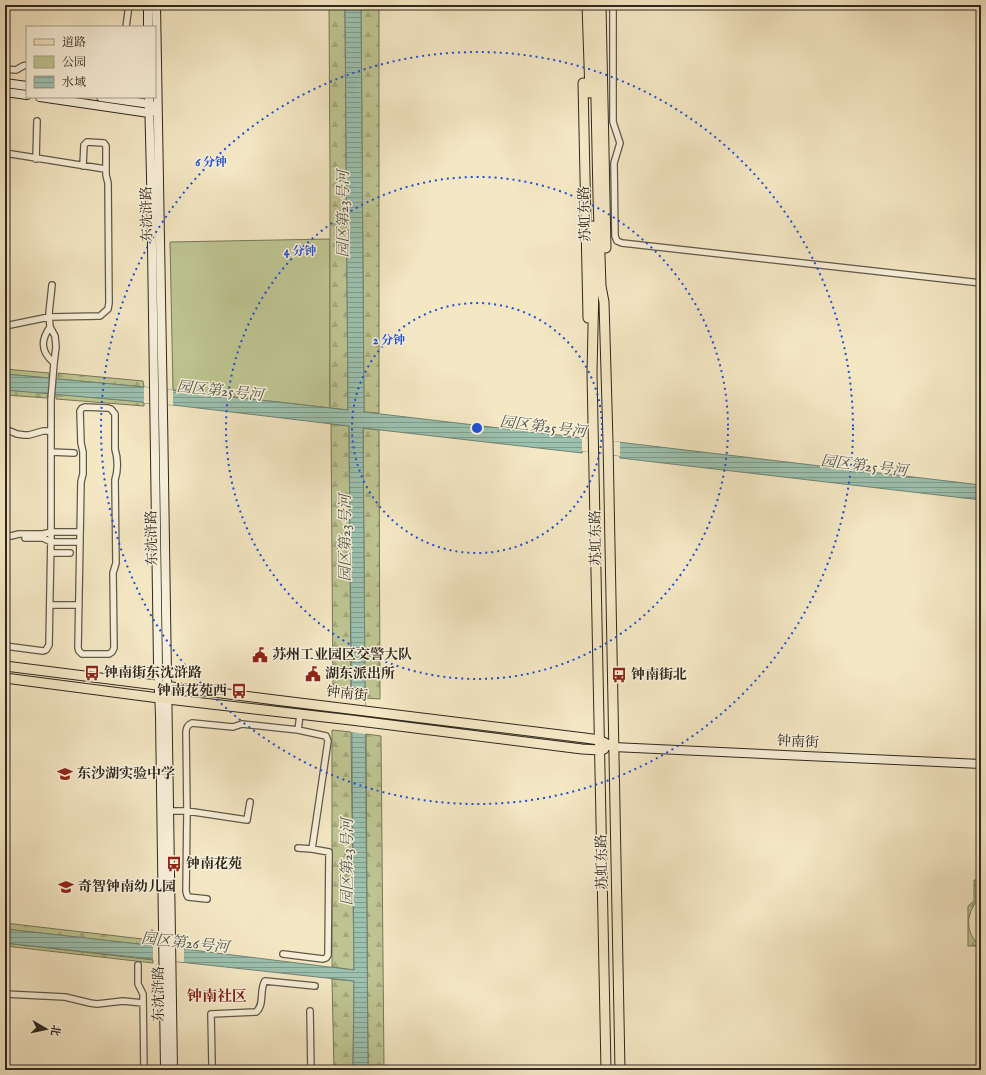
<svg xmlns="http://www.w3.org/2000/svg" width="986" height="1075" viewBox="0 0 986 1075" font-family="'IM FELL English','Noto Serif SC',serif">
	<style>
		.green { fill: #bec592; stroke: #767658 }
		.forest { fill: url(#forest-firs); stroke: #767658 }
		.water { fill: url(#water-rules); stroke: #708475 }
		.pier { fill: #f4e7c4 }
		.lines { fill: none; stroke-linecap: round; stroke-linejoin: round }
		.street-casing { stroke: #605848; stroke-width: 8 }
		.secondary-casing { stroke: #2f281e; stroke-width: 10 }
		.primary-casing { stroke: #2f281e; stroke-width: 11 }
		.street { stroke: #f8efd9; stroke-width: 5.5 }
		.secondary { stroke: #f8efd9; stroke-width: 8 }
		.primary { stroke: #f4e7c4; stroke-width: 9 }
		.ring { fill: none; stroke: #1d4ed8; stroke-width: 2; stroke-dasharray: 2 4 }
		.labels { text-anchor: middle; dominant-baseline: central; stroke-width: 3; stroke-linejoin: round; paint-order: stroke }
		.street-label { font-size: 14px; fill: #2f281e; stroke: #f8efd9 }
		.poi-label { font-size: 14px; font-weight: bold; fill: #2f281e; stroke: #f8efd9; text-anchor: start }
		.water-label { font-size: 15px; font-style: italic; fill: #50564a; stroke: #f8efd9 }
		.neighbourhood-label { font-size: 15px; font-weight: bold; fill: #7a1f14; stroke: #f8efd9 }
		.centre { fill: #1d4ed8; stroke: #f8efd9; stroke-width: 2 }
		.ring-label { font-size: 12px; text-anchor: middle; font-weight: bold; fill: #1d4ed8; stroke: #f8efd9; stroke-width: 3; stroke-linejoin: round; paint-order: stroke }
	</style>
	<defs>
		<pattern id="forest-firs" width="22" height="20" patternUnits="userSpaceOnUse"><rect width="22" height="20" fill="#bec592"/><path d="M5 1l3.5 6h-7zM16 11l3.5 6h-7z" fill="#a4a97d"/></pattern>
		<pattern id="water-rules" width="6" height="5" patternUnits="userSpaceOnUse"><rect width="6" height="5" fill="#9cc1af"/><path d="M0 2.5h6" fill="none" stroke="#809d8e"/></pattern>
	</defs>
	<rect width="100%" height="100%" fill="#f4e7c4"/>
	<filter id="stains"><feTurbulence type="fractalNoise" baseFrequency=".005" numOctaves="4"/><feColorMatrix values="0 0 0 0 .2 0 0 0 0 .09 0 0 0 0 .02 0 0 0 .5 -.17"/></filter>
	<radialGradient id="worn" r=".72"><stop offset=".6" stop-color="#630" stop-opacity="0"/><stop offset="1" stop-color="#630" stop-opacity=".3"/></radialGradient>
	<!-- green -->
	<path class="green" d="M330,239V408L173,390L170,242Z
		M5,369L49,373V378L5,374Z"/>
	<!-- forest -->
	<path class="forest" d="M329,5H345L348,410L330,408V173Z
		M361,5H379V413L364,412Z
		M58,373L143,381L144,387L58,379Z
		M5,390L48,393L47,398L5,395Z
		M56,394L144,402V406L56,399Z
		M331,424L349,426L351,696L333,694Z
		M363,428L379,430L380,699L365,698Z
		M332,730L351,732L354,970L332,967Z
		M366,734L381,736L384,1070H368Z
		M978,853L981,854V895C966,913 963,930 981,948V952L976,946H968V906L974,901V880H978Z
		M5,923L151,940V930H153V946L5,929Z
		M5,943L153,960V963L5,946Z
		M332,979L354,981L353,1070H334Z"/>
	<!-- water -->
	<path class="water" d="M345,5H361L364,412L981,485V500L620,458V456L585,451H583L582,453L363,428L368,1070H353L354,981L5,943V929L184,949L354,970L349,426L173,405L144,403L143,402L5,390V374L144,387L348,410Z"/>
	<!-- pier -->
	<path class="pier" d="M144,387L173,390V405L144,403Z
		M582,437L620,442V456L582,451Z
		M351,696L365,698L366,734L351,732Z
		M153,946L184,949V962L153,960Z"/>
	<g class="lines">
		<!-- street casing -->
		<g class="street-casing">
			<path id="street" d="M613,5V122L620,143L614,163L615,236L617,241L622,243L981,283
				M126,27L129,5
				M5,69L16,70L23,66L27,65
				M5,153L105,169
				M36,159L37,121
				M5,326L49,317L100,316L108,309L109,303L108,183L106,175V146L104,143L87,142L84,145L83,166
				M50,327C40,341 41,352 54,363
				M85,407L108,408L111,409L115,414V449C118,459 118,470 115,480L116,563L113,573L114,648L112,652L109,654H82L79,651L78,648L81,482L83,474V452L81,443L80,411L82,408Z
				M5,429L17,434L24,435H29L43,431H51
				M51,452L74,453
				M5,536H11L19,534H43L51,532H80
				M25,538H43L51,542H80
				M51,553H70
				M50,605H79
				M5,646L43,651L46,650L49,645L51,536V400L54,363L56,347L55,336L50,327L49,313L52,285
				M298,730L300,715
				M170,811H187L247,820L250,802
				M207,899L188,897L187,895L186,891L187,811L186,732C186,727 188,725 192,723L233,727L242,724L298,730L326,736L328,741L312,849
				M283,954L323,959L326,958L328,955L329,852L312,849L298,848
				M138,965V984L143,994L144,1070
				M5,994L65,997L90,1003L97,1004L123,1001L143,1003
				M310,1011L311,1070
				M213,1070L212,1063L211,1014L256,1012C265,1005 259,989 265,981L315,986"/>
		</g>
		<!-- secondary casing -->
		<g class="secondary-casing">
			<path id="secondary" d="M148,5V27
				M156,5C161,360 170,715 173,1070
				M5,83L27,86
				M5,92L27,95
				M40,97L149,113L153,111
				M101,97L143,103L154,106
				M149,97L151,176L158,665L160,716L165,1070
				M613,747L981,764"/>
		</g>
		<!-- primary casing -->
		<g class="primary-casing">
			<path id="primary" d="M587,5L590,93
				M594,5L598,197L601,286L604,302L608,441L620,1070
				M601,5L606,248
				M583,83L588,318
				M593,226L594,284L592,373L606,1070
				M5,666C198,691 392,714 585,738L599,740L613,747
				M5,678L159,698L351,720L582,749L599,750L604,749"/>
		</g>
		<!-- street -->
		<use href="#street" class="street"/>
		<!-- secondary -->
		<use href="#secondary" class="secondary"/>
		<!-- primary -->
		<use href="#primary" class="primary"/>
	</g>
	<!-- distance rings -->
	<g class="ring">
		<circle cx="477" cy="428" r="125"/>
		<circle cx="477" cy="428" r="251"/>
		<circle cx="477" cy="428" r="376"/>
	</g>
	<!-- icons -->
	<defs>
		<g id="civic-bare" transform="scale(1.2)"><path d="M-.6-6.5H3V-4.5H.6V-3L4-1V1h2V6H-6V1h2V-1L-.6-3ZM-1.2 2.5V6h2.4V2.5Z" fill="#8f2418" stroke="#f8efd9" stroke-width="2.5" paint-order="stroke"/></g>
		<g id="bus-bare" transform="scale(1.2)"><path d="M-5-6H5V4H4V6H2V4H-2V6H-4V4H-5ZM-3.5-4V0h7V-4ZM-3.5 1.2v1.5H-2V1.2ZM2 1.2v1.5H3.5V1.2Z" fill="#8f2418" stroke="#f8efd9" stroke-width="2.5" paint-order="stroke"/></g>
		<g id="school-bare" transform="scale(1.2)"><path d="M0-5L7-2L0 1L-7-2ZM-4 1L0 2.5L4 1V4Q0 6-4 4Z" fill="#8f2418" stroke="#f8efd9" stroke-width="2.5" paint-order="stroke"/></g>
	</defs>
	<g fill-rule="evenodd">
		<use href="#civic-bare" x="260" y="655"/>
		<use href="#bus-bare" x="92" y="673"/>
		<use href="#civic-bare" x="313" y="674"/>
		<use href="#bus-bare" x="619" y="675"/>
		<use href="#bus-bare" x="239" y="691"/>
		<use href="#school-bare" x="65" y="774"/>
		<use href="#bus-bare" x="174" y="864"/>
		<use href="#school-bare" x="66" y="887"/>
	</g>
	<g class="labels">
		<!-- street labels -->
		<g class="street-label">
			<text transform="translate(147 214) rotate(-91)">东沈浒路</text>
			<text transform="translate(585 214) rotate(-92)">苏虹东路</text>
			<text transform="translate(152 538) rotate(-91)">东沈浒路</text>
			<text transform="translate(596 538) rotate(-91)">苏虹东路</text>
			<text transform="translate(347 694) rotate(6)">钟南街</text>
			<text transform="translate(798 742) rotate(3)">钟南街</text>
			<text transform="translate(602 862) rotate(-91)">苏虹东路</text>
			<text transform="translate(159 994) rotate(-90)">东沈浒路</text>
		</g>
		<!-- poi labels -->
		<g class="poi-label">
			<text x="272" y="655">苏州工业园区交警大队</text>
			<text x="104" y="673">钟南街东沈浒路</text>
			<text x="325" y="674">湖东派出所</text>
			<text x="631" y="675">钟南街北</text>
			<text x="227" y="691" text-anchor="end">钟南花苑西</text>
			<text x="77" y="774">东沙湖实验中学</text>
			<text x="186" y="864">钟南花苑</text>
			<text x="78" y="887">奇智钟南幼儿园</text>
		</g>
		<!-- water labels -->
		<g class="water-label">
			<text transform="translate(343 214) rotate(-90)">园区第23号河</text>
			<text transform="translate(220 391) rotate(6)">园区第25号河</text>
			<text transform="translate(543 427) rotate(7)">园区第25号河</text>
			<text transform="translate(864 466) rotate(7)">园区第25号河</text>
			<text transform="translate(345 538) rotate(-90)">园区第23号河</text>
			<text transform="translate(347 862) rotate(-90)">园区第23号河</text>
			<text transform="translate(185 943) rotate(6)">园区第26号河</text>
		</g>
		<!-- neighbourhood labels -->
		<g class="neighbourhood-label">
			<text x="217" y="996">钟南社区</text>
		</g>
	</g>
	<circle cx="477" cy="428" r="6" class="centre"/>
	<g class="ring-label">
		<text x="211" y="166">6 分钟</text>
		<text x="300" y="255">4 分钟</text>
		<text x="389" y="344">2 分钟</text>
	</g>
	<!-- margin -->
	<rect width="986" height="1075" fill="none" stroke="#f4e7c4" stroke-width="20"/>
	<rect x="6" y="6" width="974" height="1063" fill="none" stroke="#2f281e" stroke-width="2"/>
	<rect x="10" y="10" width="966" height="1055" fill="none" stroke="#2f281e"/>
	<!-- legend -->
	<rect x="26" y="26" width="130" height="72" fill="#f8efd9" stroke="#a89f8e"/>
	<rect x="34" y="39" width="20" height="6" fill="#f4e7c4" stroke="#a89f8e"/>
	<text x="62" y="46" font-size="12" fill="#2f281e">道路</text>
	<rect x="34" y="56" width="20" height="12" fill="#bec592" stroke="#a89f8e"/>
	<text x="62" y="66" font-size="12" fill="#2f281e">公园</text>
	<rect x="34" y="76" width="20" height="12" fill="url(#water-rules)" stroke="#a89f8e"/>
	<text x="62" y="86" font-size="12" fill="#2f281e">水域</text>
	<!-- north arrow -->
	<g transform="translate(46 1029) rotate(99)" stroke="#f8efd9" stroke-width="3" paint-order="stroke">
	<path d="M0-3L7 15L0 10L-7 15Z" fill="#2f281e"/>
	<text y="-6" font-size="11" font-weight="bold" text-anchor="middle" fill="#2f281e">北</text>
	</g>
	<rect width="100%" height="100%" filter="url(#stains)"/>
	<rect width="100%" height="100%" fill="url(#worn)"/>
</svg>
